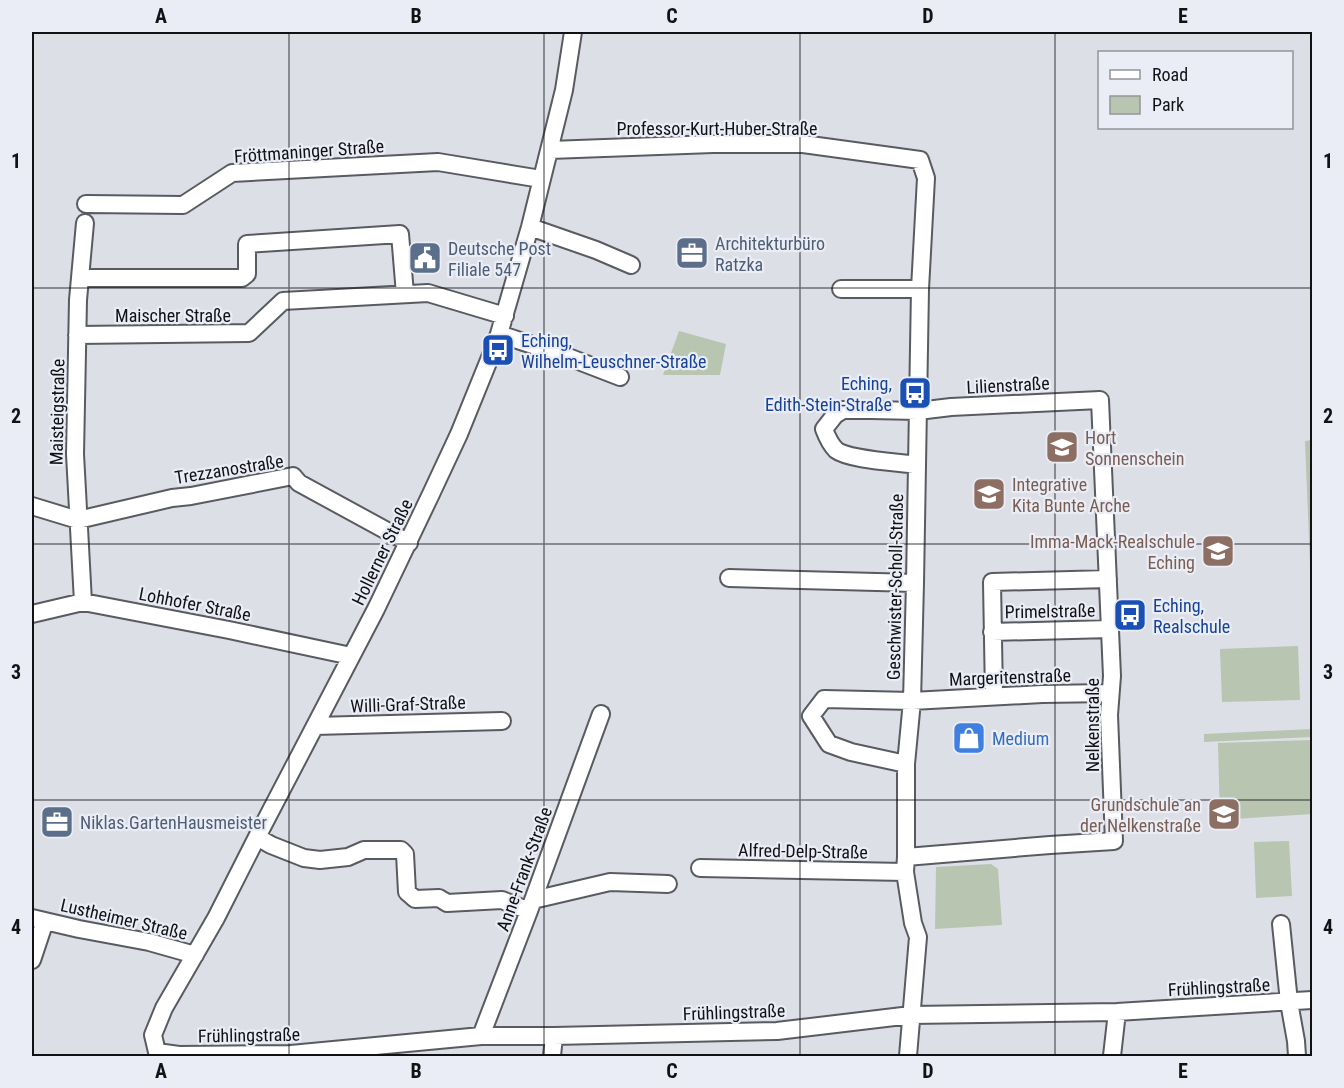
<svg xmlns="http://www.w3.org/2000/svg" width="1344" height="1088" viewBox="0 0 1344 1088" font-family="'Roboto Condensed',sans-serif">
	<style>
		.green { fill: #b8c5b0 }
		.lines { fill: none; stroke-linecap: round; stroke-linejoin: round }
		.minor-casing { stroke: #595b61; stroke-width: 20 }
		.minor { stroke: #fff; stroke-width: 16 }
		.grid { fill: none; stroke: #121215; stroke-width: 1.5; stroke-opacity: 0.55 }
		.labels { text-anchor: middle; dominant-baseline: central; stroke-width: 4.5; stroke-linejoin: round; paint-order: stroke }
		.street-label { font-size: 18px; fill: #121215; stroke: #eaedf5 }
		.service-label { font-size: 18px; fill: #4e5e75; stroke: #eaedf5; text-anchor: start }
		.transit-label { font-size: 18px; fill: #164399; stroke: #eaedf5; text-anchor: start }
		.education-label { font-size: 18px; fill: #785e54; stroke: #eaedf5; text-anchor: start }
		.shop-label { font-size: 18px; fill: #366cbe; stroke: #eaedf5; text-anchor: start }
		.neatline { fill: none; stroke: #121215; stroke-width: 2 }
		.grid-label { font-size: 20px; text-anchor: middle; font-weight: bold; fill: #121215 }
	</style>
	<rect width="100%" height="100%" fill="#dddfe7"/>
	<!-- green -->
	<path class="green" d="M679,331L726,344L720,375H663Z
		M1312,440V614L1305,441Z
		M1298,646L1300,700L1222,702L1220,649Z
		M1312,729V737L1204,742V734Z
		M1312,740V814L1220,820L1218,743Z
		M1289,841L1292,896L1256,898L1254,842Z
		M991,864L998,869L1002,925L935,929L936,867Z"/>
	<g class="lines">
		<!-- minor casing -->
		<g class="minor-casing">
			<path id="minor" d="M550,150L713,144H803L920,160L926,178L920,289L915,583L912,701L906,764V857L905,872L913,923L918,937L908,1056
				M86,204L183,205L232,173L438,162L541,179
				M530,227L596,250L631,265
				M80,278H242L247,274V244L400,234L405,294
				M841,289H920
				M499,334L563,355L620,377
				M77,335L249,333L283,301L428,293L505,316
				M32,506L78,520L172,498L191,496L293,476L299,483L409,543
				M729,578L915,583
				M83,602L75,454L78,300L85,223
				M32,614L83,602L229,630L351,656
				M992,632L1110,629
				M994,696L992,582L1108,579
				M315,726L502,721
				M906,764L851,752L829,744L811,716L824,699L912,701L1042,694L1110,693
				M257,837L271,845L304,858L320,860L348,857L364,850H401L405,854L407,892L415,899L439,898L447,903L502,900L529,911
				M906,857L1050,845L1114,841L1109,715L1112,676L1100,400L951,407L918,411L871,410H843L835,415L824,429C827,437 830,444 836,450C849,460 898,462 917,465
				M700,868L905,872
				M533,900L610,882L668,884
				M32,918L79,929L149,942L195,955
				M1281,924L1289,1002L1296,1041L1297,1056
				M32,960L45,921
				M481,1036L529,911L601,714
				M157,1052L179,1055L291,1054L481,1036H554L777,1031L911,1015L1117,1012L1312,1000
				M157,1052L153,1035L164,1008L216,918L257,837L376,609L431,494L459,434L489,360L499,334L530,227L564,90L573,32
				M552,1056L554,1036
				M1112,1056L1117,1012"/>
		</g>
		<!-- minor -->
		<use href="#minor" class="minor"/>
	</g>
	<!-- grid -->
	<path class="grid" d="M289,32V1056M544,32V1056M800,32V1056M1055,32V1056M32,288H1312M32,544H1312M32,800H1312"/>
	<!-- icons -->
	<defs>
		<g id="office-square" transform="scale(1.725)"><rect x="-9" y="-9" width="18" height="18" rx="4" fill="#5c6f8a" stroke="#eaedf5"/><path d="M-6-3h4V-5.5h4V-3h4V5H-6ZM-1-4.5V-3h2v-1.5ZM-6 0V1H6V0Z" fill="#fff"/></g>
		<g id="civic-square" transform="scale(1.725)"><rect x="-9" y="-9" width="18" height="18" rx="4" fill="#5c6f8a" stroke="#eaedf5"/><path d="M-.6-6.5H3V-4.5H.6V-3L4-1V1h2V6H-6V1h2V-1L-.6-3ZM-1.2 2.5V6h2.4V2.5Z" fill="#fff"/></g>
		<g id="bus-square" transform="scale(1.725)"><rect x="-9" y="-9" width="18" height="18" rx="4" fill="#1a4fb4" stroke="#eaedf5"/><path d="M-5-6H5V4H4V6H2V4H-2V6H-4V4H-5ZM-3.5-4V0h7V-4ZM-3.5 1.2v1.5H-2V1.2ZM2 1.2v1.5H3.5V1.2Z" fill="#fff"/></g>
		<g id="school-square" transform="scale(1.725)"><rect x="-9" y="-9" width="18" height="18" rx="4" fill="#8d6e63" stroke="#eaedf5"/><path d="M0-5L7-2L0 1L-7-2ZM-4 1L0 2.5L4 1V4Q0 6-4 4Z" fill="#fff"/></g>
		<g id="shop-square" transform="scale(1.725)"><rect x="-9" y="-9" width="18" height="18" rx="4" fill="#3f7fe0" stroke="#eaedf5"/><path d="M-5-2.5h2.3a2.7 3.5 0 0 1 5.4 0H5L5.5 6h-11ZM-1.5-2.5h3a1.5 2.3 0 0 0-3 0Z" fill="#fff"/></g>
	</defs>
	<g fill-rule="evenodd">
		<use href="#office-square" x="692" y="253"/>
		<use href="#civic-square" x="425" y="258"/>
		<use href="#bus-square" x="498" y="350"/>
		<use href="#bus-square" x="915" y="393"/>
		<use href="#school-square" x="1062" y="447"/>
		<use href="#school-square" x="989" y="494"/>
		<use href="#school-square" x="1218" y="551"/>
		<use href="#bus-square" x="1130" y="615"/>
		<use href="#shop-square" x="969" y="738"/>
		<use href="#school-square" x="1224" y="814"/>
		<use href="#office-square" x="57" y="822"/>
	</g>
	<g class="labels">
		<!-- street labels -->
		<g class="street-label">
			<text x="717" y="128">Professor-Kurt-Huber-Straße</text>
			<text transform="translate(309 151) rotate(-4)">Fröttmaninger Straße</text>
			<text x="173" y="315">Maischer Straße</text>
			<text transform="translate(1008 385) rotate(-3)">Lilienstraße</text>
			<text transform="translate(57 412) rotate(-89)">Maisteigstraße</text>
			<text transform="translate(229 469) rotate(-9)">Trezzanostraße</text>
			<text transform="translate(382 552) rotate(-64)">Hollerner Straße</text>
			<text transform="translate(895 587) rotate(-89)">Geschwister-Scholl-Straße</text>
			<text transform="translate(195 604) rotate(11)">Lohhofer Straße</text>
			<text transform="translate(1050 611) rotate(-1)">Primelstraße</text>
			<text transform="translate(1010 677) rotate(-2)">Margeritenstraße</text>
			<text transform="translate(408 704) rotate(-2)">Willi-Graf-Straße</text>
			<text transform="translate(1092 725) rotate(-90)">Nelkenstraße</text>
			<text transform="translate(803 851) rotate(1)">Alfred-Delp-Straße</text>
			<text transform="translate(524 869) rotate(-70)">Anne-Frank-Straße</text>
			<text transform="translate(124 919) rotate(13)">Lustheimer Straße</text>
			<text transform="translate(1219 987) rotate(-3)">Frühlingstraße</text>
			<text transform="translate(734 1012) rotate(-2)">Frühlingstraße</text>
			<text transform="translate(249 1035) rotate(-1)">Frühlingstraße</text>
		</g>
		<!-- service labels -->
		<g class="service-label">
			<text x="715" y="243">Architekturbüro<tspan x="715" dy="21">Ratzka</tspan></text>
			<text x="448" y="248">Deutsche Post<tspan x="448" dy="21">Filiale 547</tspan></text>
			<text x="80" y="822">Niklas.GartenHausmeister</text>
		</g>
		<!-- transit labels -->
		<g class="transit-label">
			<text x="521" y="340">Eching,<tspan x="521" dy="21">Wilhelm-Leuschner-Straße</tspan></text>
			<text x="892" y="383" text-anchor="end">Eching,<tspan x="892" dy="21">Edith-Stein-Straße</tspan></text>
			<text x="1153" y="605">Eching,<tspan x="1153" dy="21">Realschule</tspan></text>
		</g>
		<!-- education labels -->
		<g class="education-label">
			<text x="1085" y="437">Hort<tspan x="1085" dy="21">Sonnenschein</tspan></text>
			<text x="1012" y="484">Integrative<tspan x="1012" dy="21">Kita Bunte Arche</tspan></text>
			<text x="1195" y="541" text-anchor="end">Imma-Mack-Realschule<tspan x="1195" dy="21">Eching</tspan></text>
			<text x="1201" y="804" text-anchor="end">Grundschule an<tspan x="1201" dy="21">der Nelkenstraße</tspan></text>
		</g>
		<!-- shop labels -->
		<g class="shop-label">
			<text x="992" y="738">Medium</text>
		</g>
	</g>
	<!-- border -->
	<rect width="1344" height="1088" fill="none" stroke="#eaedf5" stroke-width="66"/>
	<!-- legend -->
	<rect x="1098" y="51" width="195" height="78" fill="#eaedf5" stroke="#94959b" stroke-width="1.5"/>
	<rect x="1110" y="70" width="30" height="9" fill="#ffffff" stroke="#94959b" stroke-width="1.5"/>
	<text x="1152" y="81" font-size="18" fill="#121215">Road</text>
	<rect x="1110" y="96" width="30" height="18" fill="#b8c5b0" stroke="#94959b" stroke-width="1.5"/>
	<text x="1152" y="111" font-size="18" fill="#121215">Park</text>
	<rect x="33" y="33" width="1278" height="1022" class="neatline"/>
	<g class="grid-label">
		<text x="161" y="23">A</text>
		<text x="416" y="23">B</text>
		<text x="672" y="23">C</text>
		<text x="928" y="23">D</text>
		<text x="1183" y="23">E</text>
		<text x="16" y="168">1</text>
		<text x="1328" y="168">1</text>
		<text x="16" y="423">2</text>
		<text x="1328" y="423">2</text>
		<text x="16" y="679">3</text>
		<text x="1328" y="679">3</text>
		<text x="16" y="934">4</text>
		<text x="1328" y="934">4</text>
		<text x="161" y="1078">A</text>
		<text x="416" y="1078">B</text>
		<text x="672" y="1078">C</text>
		<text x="928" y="1078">D</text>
		<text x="1183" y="1078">E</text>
	</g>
</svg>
